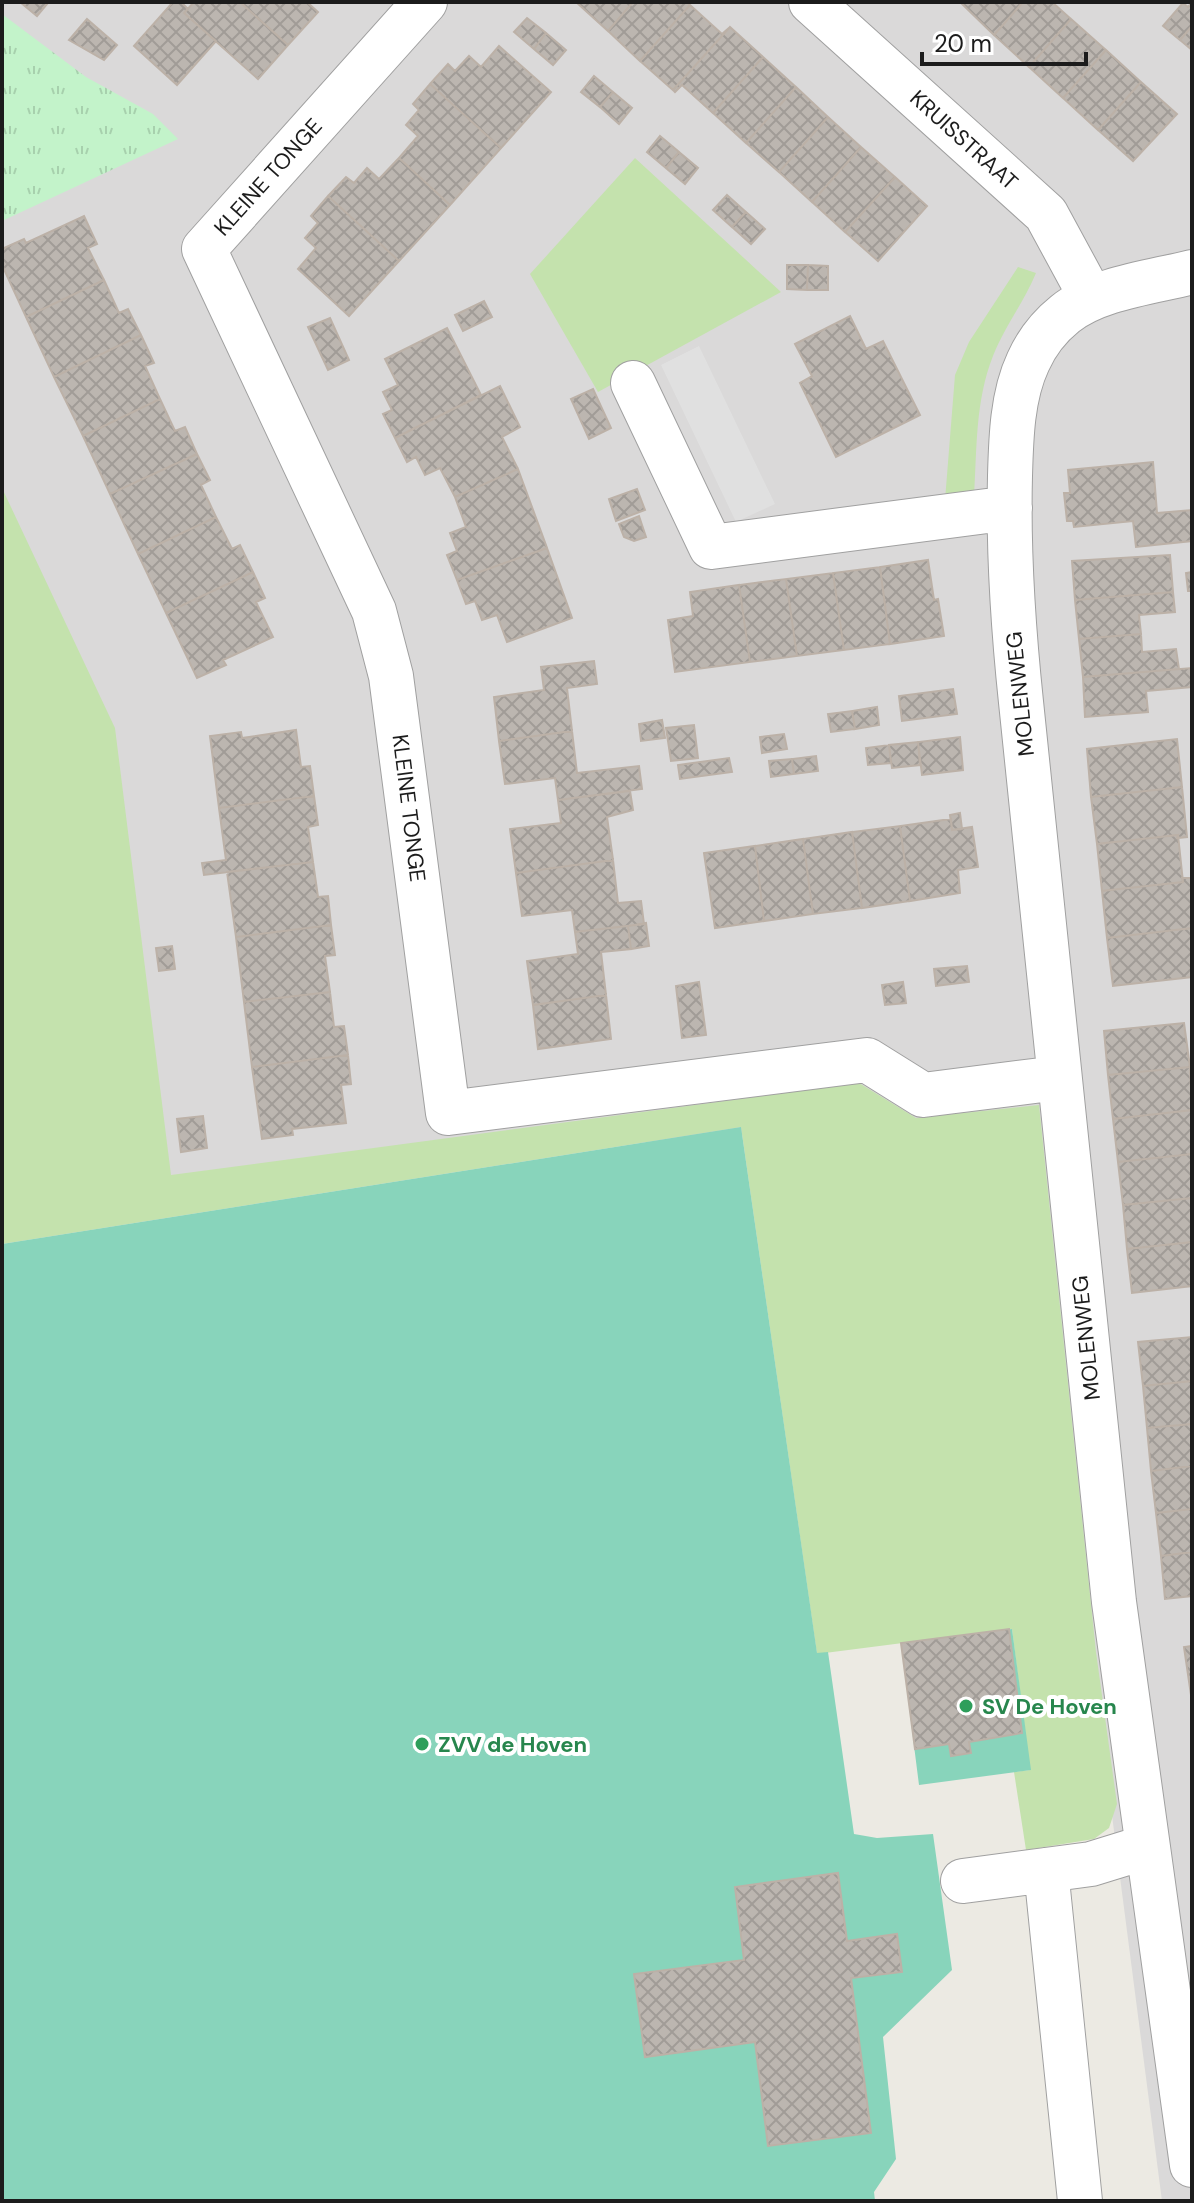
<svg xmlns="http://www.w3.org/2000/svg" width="1194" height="2203" viewBox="0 0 1194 2203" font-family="'DM Sans',sans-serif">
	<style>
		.residential { fill: #dad9d9 }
		.grass { fill: #c4e2ad }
		.park { fill: url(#park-tufts) }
		.pitch { fill: #88d4bb }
		.parking { fill: #e0e0e0 }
		.building { fill: url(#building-cross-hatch); stroke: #bcb1a7; stroke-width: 2 }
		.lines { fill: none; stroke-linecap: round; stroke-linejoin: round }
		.minor-casing { stroke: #a0a0a0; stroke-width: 46 }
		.minor { stroke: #fff; stroke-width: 44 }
		.leisure-dot { fill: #2e9e5b; stroke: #fff; stroke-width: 3 }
		.labels { text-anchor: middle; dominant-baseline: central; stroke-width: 8; stroke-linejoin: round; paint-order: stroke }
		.street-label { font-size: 22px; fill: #1c1c1c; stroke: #fff }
		.leisure-label { font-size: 22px; font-weight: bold; fill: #27864d; stroke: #fff; text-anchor: start }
	</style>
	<defs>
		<pattern id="park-tufts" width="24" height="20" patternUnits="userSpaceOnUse" patternTransform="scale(2)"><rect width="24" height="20" fill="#c3f3ca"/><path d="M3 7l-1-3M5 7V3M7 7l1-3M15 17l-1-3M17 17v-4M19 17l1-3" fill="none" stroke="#a7d0ad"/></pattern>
		<pattern id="building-cross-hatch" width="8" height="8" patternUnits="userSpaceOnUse" patternTransform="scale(2)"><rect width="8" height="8" fill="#bcb6b0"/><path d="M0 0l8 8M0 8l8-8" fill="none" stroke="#a19c97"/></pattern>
	</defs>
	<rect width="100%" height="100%" fill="#eceae3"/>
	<!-- residential -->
	<path class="residential" d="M2,2H1192V2201H1162L1110,1800L1035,1112L158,1180L2,505Z"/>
	<!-- grass -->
	<path class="grass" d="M635,158L781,292L598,392L530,274Z
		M1018,267L1036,273C1024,302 1005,326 993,356C975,401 977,450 974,497L945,500L955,375L969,342Z
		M2,488L115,728L171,1175L859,1083L916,1118L1039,1105L1096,1652L1117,1804L1109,1828L1094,1839L1026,1850L1014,1772L1030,1770L1012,1629L817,1654L741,1127L2,1244Z"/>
	<!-- park -->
	<path class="park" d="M2,14L86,77L153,114L178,139L2,221Z"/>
	<!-- pitch -->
	<path class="pitch" d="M741,1127L817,1653L828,1652L854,1834L877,1838L933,1834L952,1970L883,2037L896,2159L874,2192L875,2201H2V1244Z
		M1012,1629L1031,1770L919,1785L901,1643Z"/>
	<!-- parking -->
	<path class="parking" d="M699,346L775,504L736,522L661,365Z"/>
	<!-- building -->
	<path class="building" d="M20,2H45L47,4L37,16Z
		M173,2H181L188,9L184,13L216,41L177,85L134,46Z
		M194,2H240L288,45L258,79L184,13Z
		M240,2H307L318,12L288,45Z
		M576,2H633L608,31Z
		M633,2H687L690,5L640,61L608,31Z
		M960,2H1023L994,35Z
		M1023,2H1052L1071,19L1029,67L994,35Z
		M1192,2V26L1180,40L1163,26L1183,3L1188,7Z
		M690,5L722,34L730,27L673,90L640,61Z
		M527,18L546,33L534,49L514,32Z
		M87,19L117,45L104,60L69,40Z
		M1071,19L1106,50L1063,98L1029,67Z
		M1192,26V50L1180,40Z
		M730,27L763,57L713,113L682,85L675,92L673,90Z
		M546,33L566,50L553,65L534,49Z
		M499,46L551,92L501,148L430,84L448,64L455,71L469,56L481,67Z
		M1106,50L1141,82L1098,130L1063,98Z
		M763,57L796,87L746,143L713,113Z
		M594,76L613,92L600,107L581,92Z
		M1141,82L1177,114L1133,161L1098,130Z
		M430,84L501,148L450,205L399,158L418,136L406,125L419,110L413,104Z
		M796,87L828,117L779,172L746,143Z
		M613,92L632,108L619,124L600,107Z
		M828,117L861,147L812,202L779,172Z
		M660,136L679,152L666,168L647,152Z
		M861,147L895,177L845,232L812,202Z
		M679,152L698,168L685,184L666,168Z
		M399,158L450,205L399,261L328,196L346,177L354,183L367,168L379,179Z
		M895,177L927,206L878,261L845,232Z
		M727,195L746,212L732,227L713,210Z
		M328,196L399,261L349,316L298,269L316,248L305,238L318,223L311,216Z
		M746,212L765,229L751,244L732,227Z
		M84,216L97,244L88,248L104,280L26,317L2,265V249L24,239L26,243Z
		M787,265H808L807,290L787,289Z
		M808,265L828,266V290H807Z
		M104,280L119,313L128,309L141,335L54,377L26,317Z
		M484,301L492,317L463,331L455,315Z
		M850,316L866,349L883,341L920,415L836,457L800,383L812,376L795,344Z
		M330,318L349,360L328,370L308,327Z
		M447,328L481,395L395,438L383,414L392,410L383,392L398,385L385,359Z
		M141,335L154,363L145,366L160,399L83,436L54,377Z
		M500,386L520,427L502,437L518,469L455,497L440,468L425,475L416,457L407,462L395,438Z
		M593,389L611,428L589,439L571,399Z
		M160,399L175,431L185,427L197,454L110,494L83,436Z
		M197,454L210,480L201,485L216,517L138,554L110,494Z
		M1153,462L1157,513L1192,510V541L1136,547L1133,521L1074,527L1073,521H1067L1064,493H1070L1068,470Z
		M518,469L547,548L457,580L447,555L457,551L450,533L466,527L455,497Z
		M637,489L645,510L616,521L609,499Z
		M639,516L646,537L634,541L624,537L619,524Z
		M216,517L232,549L240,545L253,572L166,613L138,554Z
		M547,548L572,618L507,642L497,615L482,620L475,601L466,604L457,580Z
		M1170,555L1173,592L1075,600L1072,561Z
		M928,560L934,600L938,599L944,636L890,644L880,567Z
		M880,567L890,644L844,650L833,573Z
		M253,572L265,598L256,602L273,637L223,660L226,665L197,678L166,613Z
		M1192,572V591H1188L1186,573Z
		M833,573L844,650L797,656L786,579Z
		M786,579L797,656L750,662L739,585Z
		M739,585L750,662L675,672L668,620L693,616L690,592Z
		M1173,592L1175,612L1139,615L1141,634L1079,639L1075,600Z
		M1141,634L1142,652L1176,649L1179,669L1083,677L1079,639Z
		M594,661L597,684L567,688L572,731L499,741L494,697L544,690L541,667Z
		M1192,668V687L1146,691L1148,712L1085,717L1083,677Z
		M953,689L957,714L902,721L899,696Z
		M877,707L879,725L855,729L852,711Z
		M852,711L855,729L831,732L828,714Z
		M662,720L665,738L641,741L639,724Z
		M694,725L698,758L671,761L666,728Z
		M296,730L301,767L310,766L314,796L219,808L210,736L241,732L242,738Z
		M572,731L577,773L639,766L642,789L558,800L555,778L505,784L499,741Z
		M784,734L787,749L762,753L760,737Z
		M960,737L963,770L922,775L918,742Z
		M1177,739L1182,787L1091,797L1087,749Z
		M918,742L920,765L892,768L889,745Z
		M889,745L891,763L868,765L866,748Z
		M816,756L818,771L794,774L792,759Z
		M729,758L732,772L680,779L678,765Z
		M792,759L794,774L771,777L769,761Z
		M1182,787L1187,837L1177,838L1178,835L1097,844L1091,797Z
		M630,791L633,810L607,817L613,860L516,873L510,829L561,823L558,800Z
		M314,796L318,825L308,827L313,862L204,875L202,863L226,860L219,808Z
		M960,813L962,829L952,830L950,815Z
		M951,819L952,830L972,827L978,867L958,870L960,893L910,901L900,826Z
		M900,826L910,901L862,908L852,832Z
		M852,832L862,908L813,914L803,839Z
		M1178,835L1183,882L1102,891L1097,844Z
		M803,839L813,914L764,921L755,846Z
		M755,846L764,921L715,928L704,853Z
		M613,860L618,903L641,901L644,924L575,932L572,910L522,916L516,873Z
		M313,862L318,897L328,896L331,925L236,937L227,872Z
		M1182,878H1192V928L1107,938L1102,891L1183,882Z
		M646,923L649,946L631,949L628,926Z
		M331,925L335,955L325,956L330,992L244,1002L236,937Z
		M628,926L631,949L601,952L606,995L533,1005L527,961L578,954L575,932Z
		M1192,928V977L1113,986L1107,938Z
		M172,946L175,969L159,971L156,948Z
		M967,966L969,982L936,986L934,969Z
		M699,982L706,1035L682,1038L676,986Z
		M903,982L906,1003L885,1005L882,985Z
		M330,992L334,1027L344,1026L348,1055L252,1067L244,1002Z
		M606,995L611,1039L538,1049L533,1005Z
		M1184,1023L1190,1067L1108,1075L1104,1031Z
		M348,1055L351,1084L341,1085L346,1123L292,1129L293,1135L262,1139L252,1067Z
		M1190,1067L1192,1110L1113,1119L1108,1075Z
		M1192,1110V1154L1118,1162L1113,1119Z
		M203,1116L207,1148L181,1152L177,1119Z
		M1192,1154V1198L1123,1205L1118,1162Z
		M1192,1198V1242L1127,1249L1123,1205Z
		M1192,1242V1286L1132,1293L1127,1249Z
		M1192,1337V1381L1143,1386L1138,1342Z
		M1192,1381V1424L1147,1428L1143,1386Z
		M1192,1424V1466L1151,1471L1147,1428Z
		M1192,1466V1509L1156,1513L1151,1471Z
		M1192,1509V1552L1161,1556L1156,1513Z
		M1192,1552V1596L1165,1599L1161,1556Z
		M1009,1629L1022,1733L969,1742L971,1753L951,1756L949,1744L915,1749L901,1643Z
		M1192,1646V1695H1191L1184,1647Z
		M838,1873L847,1941L897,1934L902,1972L851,1978L871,2133L768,2146L755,2042L645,2057L634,1974L744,1960L735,1887Z"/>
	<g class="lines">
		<!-- minor casing -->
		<g class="minor-casing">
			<path id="minor" d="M425,2L204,249L374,611L391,676L448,1113L867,1060L923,1095L1058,1078
				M811,2L1046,214L1091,297
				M1192,272C1153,282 1097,288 1065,314C1050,326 1036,344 1028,362C1012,396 1011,439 1010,476C1008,552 1013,626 1021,702L1114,1602L1192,2165
				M633,383L711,547L1010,508
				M1046,1870L1080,2201
				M963,1881L1091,1864L1146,1847"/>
		</g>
		<!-- minor -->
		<use href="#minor" class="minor"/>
	</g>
	<!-- markers -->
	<g class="leisure-dot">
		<circle cx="966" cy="1706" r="8"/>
		<circle cx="422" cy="1744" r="8"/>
	</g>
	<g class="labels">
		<!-- street labels -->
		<g class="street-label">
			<text transform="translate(964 140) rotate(42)">KRUISSTRAAT</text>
			<text transform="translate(268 177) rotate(-48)">KLEINE TONGE</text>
			<text transform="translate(1020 694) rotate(-96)">MOLENWEG</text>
			<text transform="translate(409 808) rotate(83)">KLEINE TONGE</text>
			<text transform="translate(1086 1338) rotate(-96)">MOLENWEG</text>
		</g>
		<!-- leisure labels -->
		<g class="leisure-label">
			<text x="982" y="1706">SV De Hoven</text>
			<text x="438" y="1744">ZVV de Hoven</text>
		</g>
	</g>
	<!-- border -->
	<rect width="1194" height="2203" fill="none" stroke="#1c1c1c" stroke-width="8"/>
	<!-- scale -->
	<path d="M922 52v12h164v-12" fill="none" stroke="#1c1c1c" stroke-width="4"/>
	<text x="934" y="52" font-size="24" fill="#1c1c1c" stroke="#ffffff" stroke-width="6" paint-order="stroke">20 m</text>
</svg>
